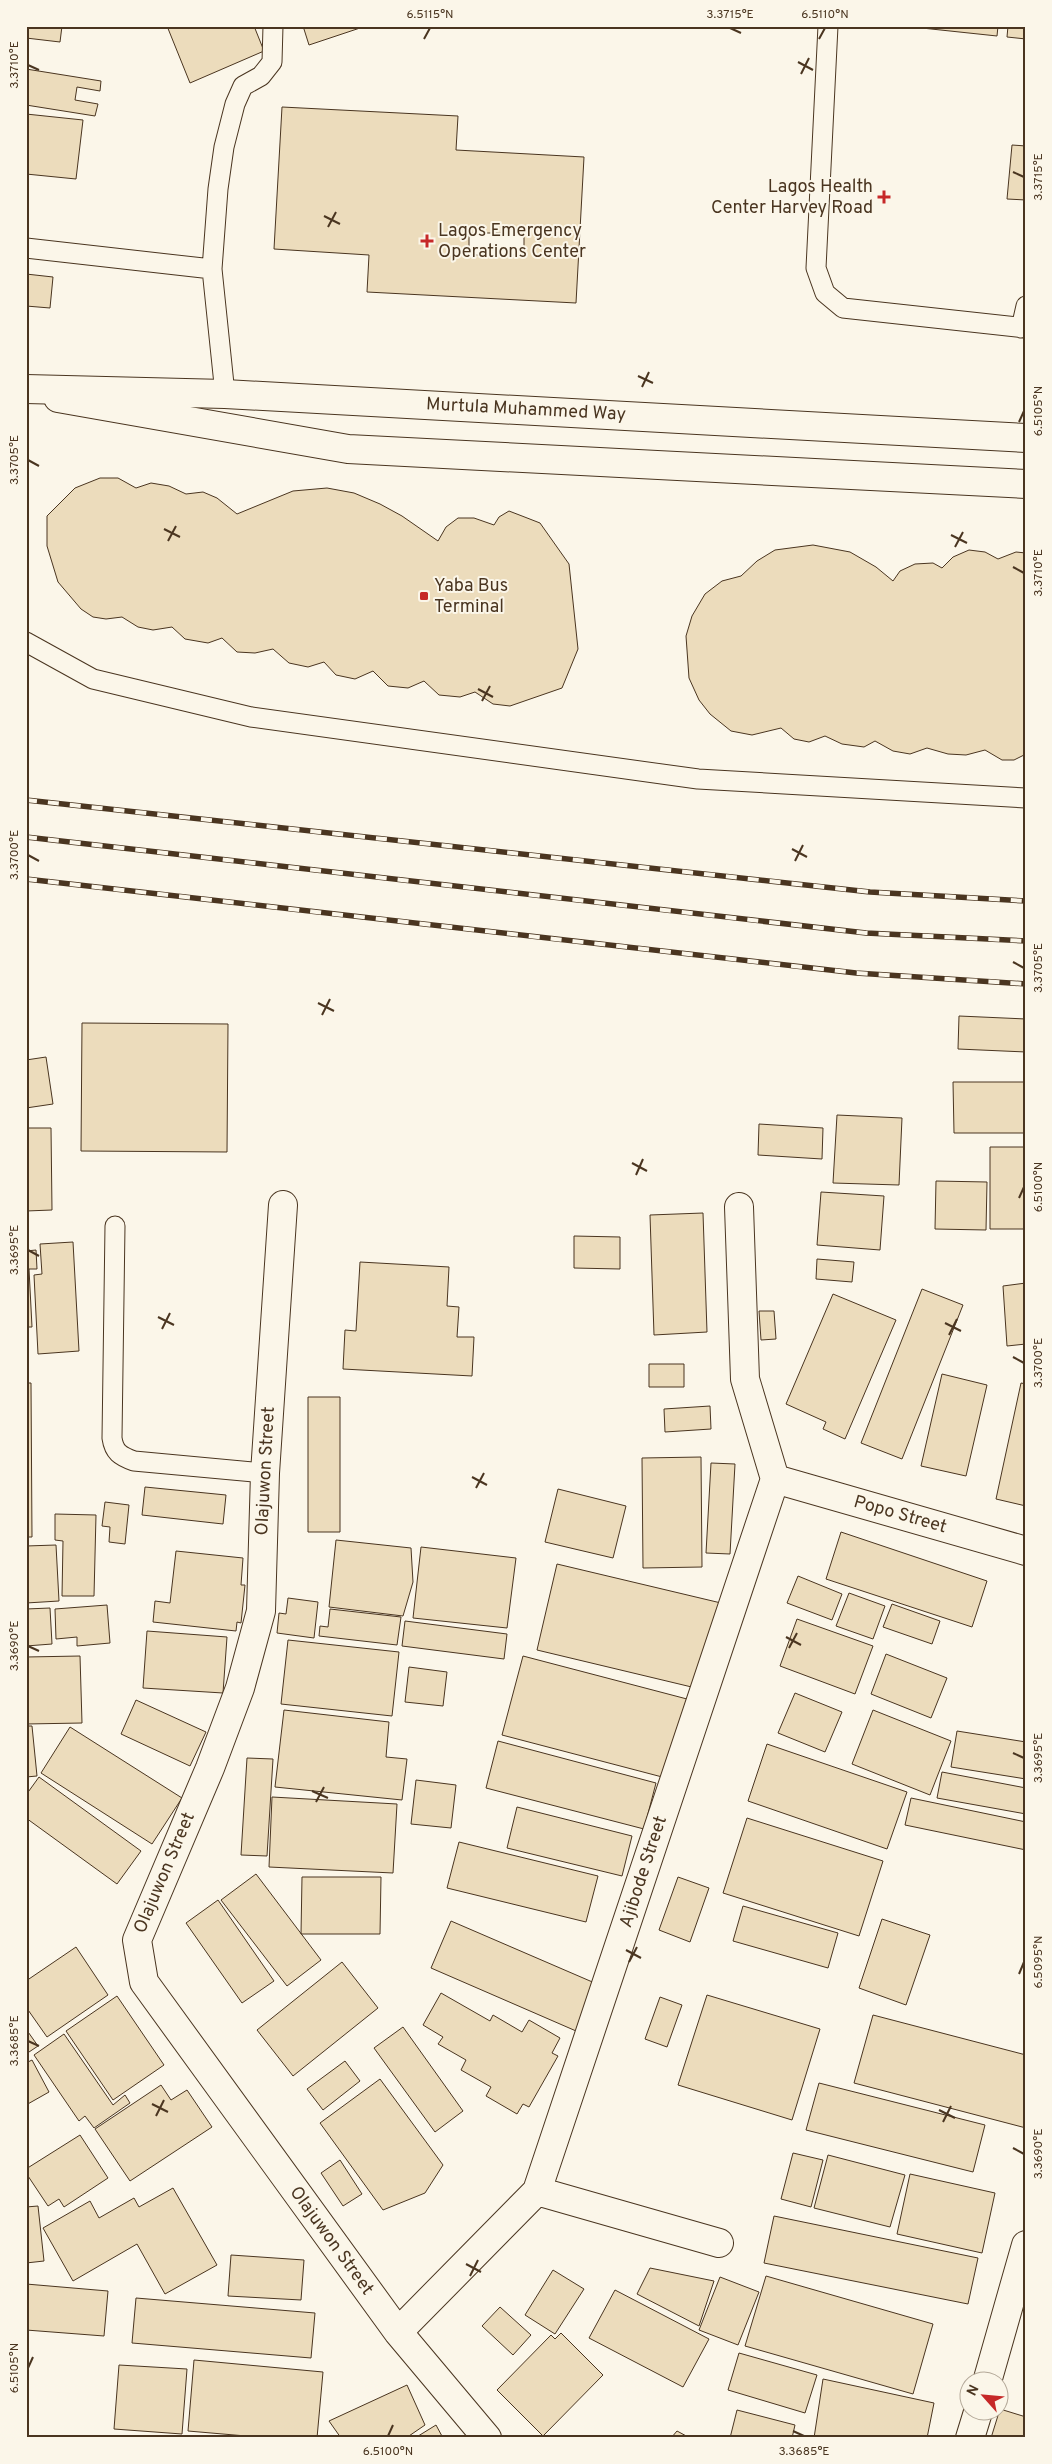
<svg xmlns="http://www.w3.org/2000/svg" width="1052" height="2464" viewBox="0 0 1052 2464" font-family="Overpass,sans-serif">
	<style>
		.building { fill: #ecdcbc; stroke: #4a3520; fill-rule: evenodd }
		.lines { fill: none; stroke-linecap: round; stroke-linejoin: round }
		.lane-casing { stroke: #4a3520; stroke-width: 21 }
		.street-casing { stroke: #4a3520; stroke-width: 30 }
		.secondary-casing { stroke: #4a3520; stroke-width: 30 }
		.primary-casing { stroke: #4a3520; stroke-width: 30 }
		.lane { stroke: #fbf6e9; stroke-width: 19 }
		.street { stroke: #fbf6e9; stroke-width: 28 }
		.secondary { stroke: #fbf6e9; stroke-width: 28 }
		.primary { stroke: #fbf6e9; stroke-width: 28 }
		.rail-casing { stroke: #4a3520; stroke-width: 5.5 }
		.rail { stroke: #fbf6e9; stroke-width: 4; stroke-dasharray: 11; stroke-linecap: butt }
		.ticks { fill: none; stroke: #4a3520; stroke-width: 2 }
		.poi-dot { fill: #c62828; stroke: #fbf6e9; stroke-width: 2 }
		.labels { text-anchor: middle; dominant-baseline: central; stroke-width: 4; stroke-linejoin: round; paint-order: stroke }
		.poi-label { font-size: 18px; fill: #4a3520; stroke: #fbf6e9; text-anchor: start }
		.street-label { font-size: 18px; fill: #4a3520; stroke: #fbf6e9 }
		.neatline { fill: none; stroke: #4a3520; stroke-width: 2 }
		.ticks-label { font-size: 12px; text-anchor: middle; fill: #4a3520 }
	</style>
	<rect width="100%" height="100%" fill="#fbf6e9"/>
	<!-- building -->
	<path class="building" d="M26,26H62L60,42L26,38Z
		M167,26H254L264,51L190,83Z
		M303,26H366L309,45Z
		M903,26H998L997,36Z
		M1008,26H1026V39L1007,37Z
		M26,69L101,81L100,91L77,87L75,100L98,104L95,116L26,105Z
		M282,107L458,116L456,150L584,157L576,303L367,292L369,255L274,249ZM469,233H524V255H469Z
		M26,114L83,120L76,179L26,174Z
		M1012,145L1026,146V200L1007,199Z
		M26,274L53,277L50,308L26,306Z
		M100,478H118L136,488L151,483L169,486L186,494L203,492L217,498L237,514L293,491L327,488L354,493L380,504L402,516L438,541L446,527L458,518H474L494,525L499,517L509,511L522,516L540,523L569,564L578,649L562,688L510,706L493,704L475,692L460,697L439,695L424,681L408,688L388,686L373,671L355,679L336,675L324,662L308,667L289,663L273,649L255,653L237,652L222,638L208,643L185,639L172,627L153,630L138,627L122,617L106,619L93,617L81,609L58,582L47,546V516L75,488Z
		M813,545L850,552L876,567L893,581L900,571L915,564L933,563L942,568L953,557L969,550L985,552L998,559L1016,552L1026,553V754L1014,760H1002L985,750L966,755L948,754L927,748L910,754L893,751L875,741L864,747L842,744L825,736L809,742L794,739L781,728L752,735L731,731L710,714L699,700L689,678L686,636L692,616L705,594L722,581L741,576L757,561L775,550Z
		M959,1016L1026,1019V1052L958,1049Z
		M82,1023L228,1024L227,1152L81,1151Z
		M46,1057L53,1104L26,1108V1060Z
		M953,1082H1026V1133H954Z
		M837,1115L902,1118L899,1185L833,1183Z
		M759,1124L823,1128L822,1159L758,1155Z
		M26,1128H51L52,1210L26,1211Z
		M990,1147H1026V1229H990Z
		M936,1181L987,1182L986,1230L935,1229Z
		M821,1192L884,1196L880,1250L817,1245Z
		M703,1213L707,1332L654,1335L650,1215Z
		M574,1236L620,1237V1269L574,1268Z
		M73,1242L79,1351L38,1354L34,1275L42,1274L40,1244Z
		M36,1250L37,1269H29L32,1327H26V1251Z
		M817,1259L854,1262L852,1282L816,1279Z
		M360,1262L449,1267L447,1306L459,1307L457,1337H474L472,1376L343,1369L345,1330L356,1331Z
		M1026,1283V1344L1007,1346L1003,1286Z
		M922,1289L963,1305L902,1459L861,1443Z
		M833,1294L896,1320L845,1439L823,1429L826,1422L786,1404Z
		M759,1311H774L776,1339L761,1340Z
		M649,1364H684V1387H649Z
		M942,1374L987,1385L966,1476L921,1466Z
		M26,1383H31L32,1537H26Z
		M1021,1383L1026,1384V1506L996,1499Z
		M308,1397H340V1532H308Z
		M710,1406L711,1429L665,1432L664,1409Z
		M701,1457L702,1567L643,1568L642,1458Z
		M711,1463L735,1464L730,1554L706,1553Z
		M145,1487L226,1495L223,1524L142,1515Z
		M558,1489L626,1506L613,1558L545,1542Z
		M105,1502L129,1505L125,1544L109,1542L110,1527L102,1526Z
		M55,1514L96,1515L94,1596H62L63,1541L55,1540Z
		M841,1532L987,1581L972,1627L826,1579Z
		M336,1540L411,1548L413,1582L403,1616L329,1607Z
		M56,1545L59,1601L26,1603V1546Z
		M421,1547L516,1558L507,1628L413,1618Z
		M176,1551L243,1558L241,1585H245L241,1623L237,1622L236,1631L153,1622L155,1601L170,1603Z
		M557,1564L721,1603L700,1689L537,1650Z
		M798,1576L842,1594L832,1620L787,1603Z
		M849,1593L885,1606L873,1639L836,1626Z
		M288,1598L318,1602L314,1638L277,1633L279,1613L286,1614Z
		M892,1604L940,1621L932,1644L883,1627Z
		M107,1605L110,1643L77,1646V1637L56,1639L55,1609Z
		M50,1608L52,1644L26,1646V1609Z
		M330,1609L401,1617L397,1645L319,1636L320,1626L328,1627Z
		M797,1619L873,1646L855,1694L780,1666Z
		M405,1621L507,1634L504,1659L402,1646Z
		M147,1631L227,1637L223,1693L143,1688Z
		M288,1640L399,1652L392,1716L281,1704Z
		M886,1654L947,1678L931,1718L871,1694Z
		M80,1656L82,1723L26,1724V1657Z
		M523,1656L687,1699L666,1778L502,1735Z
		M409,1667L447,1672L443,1706L405,1702Z
		M795,1693L842,1712L825,1752L778,1733Z
		M136,1700L206,1732L190,1766L121,1734Z
		M284,1710L389,1722L386,1757L407,1759L402,1800L275,1787Z
		M873,1710L951,1741L930,1795L852,1764Z
		M26,1726H32L37,1776L26,1777Z
		M70,1727L182,1798L152,1844L41,1773Z
		M957,1731L1026,1742V1779L951,1767Z
		M498,1741L656,1783L644,1829L486,1788Z
		M767,1744L907,1792L887,1849L748,1801Z
		M247,1758L273,1759L267,1856L241,1855Z
		M942,1772L1026,1788V1814L937,1798Z
		M39,1777L141,1851L117,1884L26,1818V1795Z
		M416,1780L456,1785L451,1828L411,1824Z
		M272,1797L397,1804L393,1873L269,1867Z
		M911,1798L1026,1822V1850L905,1825Z
		M517,1807L632,1836L622,1876L507,1848Z
		M747,1818L883,1861L859,1936L723,1893Z
		M459,1842L598,1876L586,1922L447,1888Z
		M256,1874L321,1960L287,1986L221,1900Z
		M302,1877H381L380,1934H301Z
		M678,1877L709,1888L690,1942L659,1930Z
		M218,1900L274,1981L242,2003L186,1923Z
		M743,1906L838,1933L828,1968L733,1941Z
		M882,1919L930,1935L906,2005L859,1988Z
		M451,1921L604,1987L583,2034L431,1968Z
		M76,1947L108,1995L47,2037L26,2007V1981Z
		M342,1962L378,2008L293,2076L257,2030Z
		M441,1993L490,2021L493,2015L522,2032L529,2020L560,2038L552,2053L558,2056L529,2107L523,2104L517,2114L486,2096L491,2087L461,2070L466,2060L438,2044L443,2037L423,2025Z
		M707,1995L820,2029L792,2120L678,2085Z
		M117,1996L164,2065L113,2100L66,2031Z
		M660,1997L682,2005L667,2047L645,2039Z
		M873,2015L1026,2055V2128L854,2083Z
		M403,2027L463,2111L435,2132L374,2048Z
		M26,2029L38,2046L26,2054Z
		M64,2034L113,2105L125,2095L130,2103L94,2128L85,2116L79,2121L34,2055Z
		M32,2060L49,2092L26,2105V2063Z
		M345,2061L360,2081L323,2110L307,2089Z
		M380,2079L443,2165L425,2193L383,2210L320,2123Z
		M819,2083L985,2125L973,2172L806,2130Z
		M161,2085L171,2100L187,2090L212,2127L130,2181L95,2129Z
		M80,2135L108,2178L64,2207L59,2199L48,2206L26,2173V2169Z
		M793,2153L823,2160L811,2207L781,2199Z
		M828,2155L905,2175L890,2227L814,2208Z
		M340,2160L362,2194L343,2206L321,2173Z
		M910,2174L995,2193L982,2253L897,2234Z
		M173,2188L217,2265L165,2294L137,2244L73,2281L43,2228L90,2201L99,2218L134,2198L139,2207Z
		M38,2206L44,2261L26,2263V2207Z
		M774,2216L978,2258L968,2304L764,2263Z
		M231,2255L304,2260L301,2300L228,2296Z
		M650,2268L714,2281L699,2326L637,2294Z
		M553,2270L584,2289L555,2334L525,2315Z
		M766,2276L933,2324L913,2394L745,2346Z
		M720,2277L759,2292L738,2345L699,2330Z
		M26,2284L108,2291L104,2336L26,2330Z
		M615,2290L709,2339L683,2387L589,2338Z
		M136,2298L315,2313L311,2358L132,2343Z
		M500,2307L531,2335L513,2355L482,2326Z
		M561,2333L603,2375L543,2436L497,2390L551,2335L555,2339Z
		M739,2353L817,2375L805,2413L728,2390Z
		M194,2360L323,2372L317,2438H269L188,2431Z
		M119,2365L187,2369L182,2434L114,2429Z
		M823,2379L934,2403L927,2438H814Z
		M407,2385L425,2425L406,2438H341L329,2421Z
		M1000,2409L1026,2417V2438H991Z
		M737,2410L795,2425L792,2438H730Z
		M436,2425L443,2438H415Z
		M677,2431L690,2438H671Z"/>
	<g class="lines">
		<!-- lane casing -->
		<g class="lane-casing">
			<path id="lane" d="M828,26L816,268L825,293L843,308L1026,328
				M26,248L212,269
				M1021,328L1026,306
				M225,394L212,269L218,189L224,147L235,104L243,86L261,76L272,62L273,26
				M26,642L93,679L251,717L698,779L1026,798
				M115,1226L112,1438C114,1452 120,1456 134,1461L265,1473"/>
		</g>
		<!-- street casing -->
		<g class="street-casing">
			<path id="street" d="M283,1205L265,1473L261,1611L240,1688L210,1768L137,1940L144,1982L398,2332L487,2438
				M739,1207L745,1379L775,1479
				M775,1479L1026,1551
				M537,2191L719,2243
				M398,2332L537,2191L775,1479
				M987,2382L1026,2245
				M970,2438L978,2412"/>
		</g>
		<!-- secondary casing -->
		<g class="secondary-casing">
			<path id="secondary" d="M58,398L348,449L1026,484"/>
		</g>
		<!-- primary casing -->
		<g class="primary-casing">
			<path id="primary" d="M26,389L225,394L1026,438"/>
		</g>
		<!-- lane -->
		<use href="#lane" class="lane"/>
		<!-- street -->
		<use href="#street" class="street"/>
		<!-- secondary -->
		<use href="#secondary" class="secondary"/>
		<!-- primary -->
		<use href="#primary" class="primary"/>
		<!-- rail casing -->
		<g class="rail-casing">
			<path id="rail" d="M26,800L870,892L1026,901
				M26,837L866,933L1026,941
				M26,879L856,973L1026,984"/>
		</g>
		<!-- rail -->
		<use href="#rail" class="rail"/>
	</g>
	<!-- ticks -->
	<path class="ticks" d="M730,28L741,33M424,39L430,28M819,39L825,28M798,62L813,70M28,65L39,70M801,74L809,58M1013,172L1024,177M324,216L340,224M328,227L336,212M638,376L653,383M642,387L649,372M1019,422L1024,411M28,460L39,466M164,529L180,537M951,535L967,543M168,541L176,526M955,547L963,532M1013,567L1024,573M478,689L493,697M482,701L490,686M792,849L807,857M28,855L39,861M795,861L803,845M1013,962L1024,968M318,1003L334,1011M322,1015L330,999M632,1163L647,1171M636,1175L643,1159M1019,1198L1024,1187M28,1250L39,1256M158,1317L174,1325M945,1323L961,1331M162,1329L170,1313M949,1335L957,1319M1013,1357L1024,1363M472,1477L487,1485M476,1488L484,1473M786,1637L801,1645M28,1646L39,1651M789,1648L797,1633M1013,1753L1024,1758M312,1791L328,1798M316,1802L324,1787M626,1950L641,1958M629,1962L637,1947M1019,1974L1024,1962M28,2041L39,2046M152,2104L168,2112M939,2110L955,2118M156,2116L164,2100M943,2122L951,2106M1013,2148L1024,2154M466,2264L481,2272M470,2276L478,2260M28,2368L33,2357M793,2431L804,2436M388,2436L393,2425"/>
	<!-- markers -->
	<g class="poi-dot">
		<path d="M881.5 189.5h5v5h5v5h-5v5h-5v-5h-5v-5h5z"/>
		<path d="M424.5 233.5h5v5h5v5h-5v5h-5v-5h-5v-5h5z"/>
		<rect x="419" y="591" width="10" height="10" rx="2.5"/>
	</g>
	<g class="labels">
		<!-- poi labels -->
		<g class="poi-label">
			<text x="873" y="187" text-anchor="end">Lagos Health<tspan x="873" dy="21">Center Harvey Road</tspan></text>
			<text x="438" y="231">Lagos Emergency<tspan x="438" dy="21">Operations Center</tspan></text>
			<text x="434" y="586">Yaba Bus<tspan x="434" dy="21">Terminal</tspan></text>
		</g>
		<!-- street labels -->
		<g class="street-label">
			<text transform="translate(526 410) rotate(3)">Murtula Muhammed Way</text>
			<text transform="translate(266 1471) rotate(-87)">Olajuwon Street</text>
			<text transform="translate(900 1515) rotate(16)">Popo Street</text>
			<text transform="translate(644 1872) rotate(-72)">Ajibode Street</text>
			<text transform="translate(165 1873) rotate(-67)">Olajuwon Street</text>
			<text transform="translate(331 2241) rotate(54)">Olajuwon Street</text>
		</g>
	</g>
	<!-- border -->
	<rect width="1052" height="2464" fill="none" stroke="#fbf6e9" stroke-width="55"/>
	<!-- north arrow -->
	<g transform="translate(984 2396) rotate(297)"><circle r="24" fill="#fbf6e9" stroke="#b4a999"/>
	<path d="M0-4L9 19L0 12L-9 19Z" fill="#c62828"/>
	<text y="-8" font-size="14" font-weight="bold" text-anchor="middle" fill="#4a3520">N</text>
	</g>
	<rect x="28" y="28" width="996" height="2408" class="neatline"/>
	<g class="ticks-label">
		<text x="430" y="18">6.5115°N</text>
		<text x="730" y="18">3.3715°E</text>
		<text x="825" y="18">6.5110°N</text>
		<text transform="translate(14 65) rotate(-90)" y="4">3.3710°E</text>
		<text transform="translate(1038 177) rotate(-90)" y="4">3.3715°E</text>
		<text transform="translate(1038 411) rotate(-90)" y="4">6.5105°N</text>
		<text transform="translate(14 460) rotate(-90)" y="4">3.3705°E</text>
		<text transform="translate(1038 573) rotate(-90)" y="4">3.3710°E</text>
		<text transform="translate(14 855) rotate(-90)" y="4">3.3700°E</text>
		<text transform="translate(1038 968) rotate(-90)" y="4">3.3705°E</text>
		<text transform="translate(1038 1187) rotate(-90)" y="4">6.5100°N</text>
		<text transform="translate(14 1250) rotate(-90)" y="4">3.3695°E</text>
		<text transform="translate(1038 1363) rotate(-90)" y="4">3.3700°E</text>
		<text transform="translate(14 1646) rotate(-90)" y="4">3.3690°E</text>
		<text transform="translate(1038 1758) rotate(-90)" y="4">3.3695°E</text>
		<text transform="translate(1038 1962) rotate(-90)" y="4">6.5095°N</text>
		<text transform="translate(14 2041) rotate(-90)" y="4">3.3685°E</text>
		<text transform="translate(1038 2154) rotate(-90)" y="4">3.3690°E</text>
		<text transform="translate(14 2368) rotate(-90)" y="4">6.5105°N</text>
		<text x="388" y="2455">6.5100°N</text>
		<text x="804" y="2455">3.3685°E</text>
	</g>
</svg>
